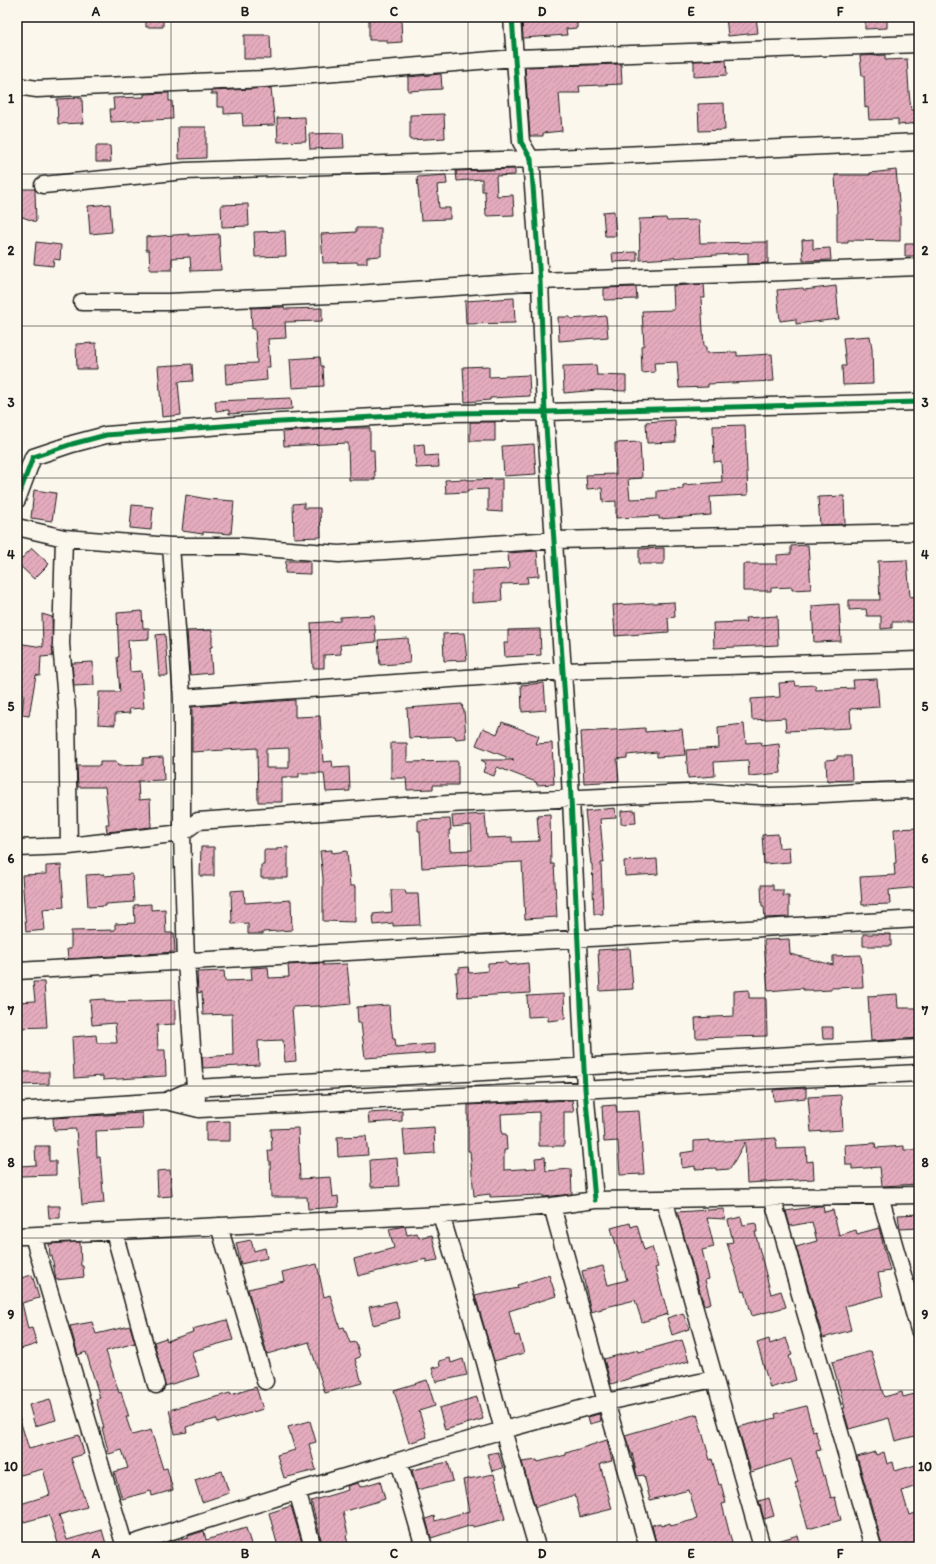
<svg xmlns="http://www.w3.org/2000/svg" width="936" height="1564" viewBox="0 0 936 1564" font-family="Itim,sans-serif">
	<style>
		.building { fill: url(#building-hatch); stroke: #1c1c1c; fill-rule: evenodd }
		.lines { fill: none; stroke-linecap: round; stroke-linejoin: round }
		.minor-casing { stroke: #1c1c1c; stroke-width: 19 }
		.minor { stroke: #fbf7ec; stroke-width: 16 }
		.cycleway-casing { stroke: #fbf7ec; stroke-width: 8 }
		.cycleway { stroke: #00873e; stroke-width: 5 }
		.grid { fill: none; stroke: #1c1c1c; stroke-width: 1; stroke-opacity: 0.55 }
		.neatline { fill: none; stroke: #1c1c1c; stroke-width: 1.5 }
		.grid-label { font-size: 13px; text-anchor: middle; font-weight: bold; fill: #1c1c1c }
	</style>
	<defs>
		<pattern id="building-hatch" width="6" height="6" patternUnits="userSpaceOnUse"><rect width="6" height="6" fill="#e4abbd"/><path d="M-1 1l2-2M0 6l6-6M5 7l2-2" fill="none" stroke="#c393a2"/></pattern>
	</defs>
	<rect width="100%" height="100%" fill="#fbf7ec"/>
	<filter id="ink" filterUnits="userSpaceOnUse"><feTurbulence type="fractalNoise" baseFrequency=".025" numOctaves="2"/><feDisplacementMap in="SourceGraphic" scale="8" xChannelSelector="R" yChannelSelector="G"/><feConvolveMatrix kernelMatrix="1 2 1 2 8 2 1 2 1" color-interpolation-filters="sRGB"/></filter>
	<g filter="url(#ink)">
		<!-- building -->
		<path class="building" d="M146,17H163V27H146Z
			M522,17H577V28L566,29L567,35L523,38Z
			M726,17H756L758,33L728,36Z
			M887,18V28L865,29V19Z
			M369,19H401L402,42L387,43V40H369Z
			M244,35H270L271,59H244Z
			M885,55V60L907,59L909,92L911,110H919V123L898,125V119L869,120L868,107L865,108L864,76H862L860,56Z
			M726,60L727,75L694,77V61Z
			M621,64L622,84L579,86L580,93H559L562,131L543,133V136H530L525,67Z
			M441,74L442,89L408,91V77Z
			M271,88L275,125L243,126L242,113L224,114V107H217V94H211V91Z
			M169,93V101H172L173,119L111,122L110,109H114L113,98L144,97V94Z
			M82,98L83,123L58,124L57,99Z
			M724,103L725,130L699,131L698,104Z
			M444,114L445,138L410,140V115Z
			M305,117L306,141L278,142L277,118Z
			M178,127H206V158L179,159Z
			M343,133L344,148L310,149L309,134Z
			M96,146H110L111,162H96Z
			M515,169V175L496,176L497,196L513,195L514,215L486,216L485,191H482V179L457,181L456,171Z
			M896,170L900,213V241L848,240V243H837V212L835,175H870V173Z
			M446,175L447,184L437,185L439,208H450V219L421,220L417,177Z
			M21,189H35V191L36,222L17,215V203Z
			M110,204L112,232L90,234L88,206Z
			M248,204L249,226L222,227L221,205Z
			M614,211L616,236H605L603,212Z
			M666,218L667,221L699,220L700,243L768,242V263L748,264V253L640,260L639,219Z
			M356,228H381V256L367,257V263H357V262L323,263L321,234L356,232Z
			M285,231L286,256L255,257L254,232Z
			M189,234V236L219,234L221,270L191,271L190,257L172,258V270H150L149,250H146V237Z
			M813,239V249L830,248L831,260L803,261L802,240Z
			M36,242L61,245L60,260L54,259L53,266L34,264Z
			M905,244H919V256H905Z
			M637,252V261L613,262L612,253Z
			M704,284L705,298H701L704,347H706V353L737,352V356L772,354L774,381L708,384V387L679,388L677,362L654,363L655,372L642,373L641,346L644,345L642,311L674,310L673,286Z
			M836,286L839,319L796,324V319L780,321L777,290L803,288L804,290Z
			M636,287L637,299L604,300V288Z
			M514,298L515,323L466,324L465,301Z
			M284,307L285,309L322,308V321L285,322L286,338L268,339L270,367H266L267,380L226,384L225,364L257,363L255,329H252L251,308Z
			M606,316L608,337L559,341L558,317H570L571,319Z
			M870,336L872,349L873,384L843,385L842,366H846L843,338Z
			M96,343L97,369H77L76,344Z
			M320,357L321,366H323L324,386L292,388L290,359Z
			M192,364L193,381L178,382L181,415L162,417L158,366Z
			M596,365L597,375L626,376V391L597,390L564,393L563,366Z
			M489,366V377L529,375L530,396L490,398V400L465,402L463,367Z
			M291,398L292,409L255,411V412L229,414V410L216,411L215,401Z
			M675,420L676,442L647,443L646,422Z
			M470,422H495V441H470Z
			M745,425L748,495L710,497L711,515L659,519V516L616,518V501L603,502L602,488L587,489L586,475L616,474L615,443L640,442L642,478L628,479L630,499L657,498V491L683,489V485L722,482L721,461L714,462L713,426Z
			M343,428H370V450H374L375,480H349L348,443L284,446L283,432Z
			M424,444L425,456L438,455L439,467L416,468L414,445Z
			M534,444L536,474L504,476L502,446Z
			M467,479L468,480L502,479V512L488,511V489L468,490V492L446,493L445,480Z
			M34,490L56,493L52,521L31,518Z
			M186,495L207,499L234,501L231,534L203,532V534L182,531Z
			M844,496L845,524L820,525L818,497Z
			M304,503V508H320L321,537L294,538L293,504Z
			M132,505L153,507L151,530L130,528Z
			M808,545L811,589L792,590V587L771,588V591H743V564H777V555L791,554V546Z
			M32,548L49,564L34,579L17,563Z
			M664,548V564H639V549Z
			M537,551L539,576L527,577L528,583L501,584L502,601L472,603V571L509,569L508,553Z
			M907,560L910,597L919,596V622H892V628L881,629V616H867L866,609L849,610V600H880L878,561Z
			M286,561H310V574L285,573Z
			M674,602L675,617L668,618L669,632L615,636L613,605Z
			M839,604L841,641L814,642L812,606Z
			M142,611L143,628H149V639L128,640L130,672L141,671L144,708L129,709L130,713L115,714V725L98,724L99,692H120L117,657H119L117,613Z
			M42,614L52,617L53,656L41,657L40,676L36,675L29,716L22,715L24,694L17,692L20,675H21L23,653L17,652V643L43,647Z
			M374,615L376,642L340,645L341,654L324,655V668H313L311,623L340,621V617Z
			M777,616L778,645L714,648L713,623L746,622L745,618Z
			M540,629L541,655L505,657L504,643H508V630Z
			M212,630V647H210L212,673L190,675L187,631Z
			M464,633L467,660L444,661L443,634Z
			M165,634L168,676H159L156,635Z
			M408,638L410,663L380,665L378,640Z
			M93,662L94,685L74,686L72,663Z
			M877,679L879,707L850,709L851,728L786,731L785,718L752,720L751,699L780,697L779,683L795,682L796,686L815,685L816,690L854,688L853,680Z
			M544,683L546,710L522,712L521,685Z
			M295,700V717L320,716L323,762L332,761L333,768L349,767L350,791L326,792L324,773H299V777H282V802H258L257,748L192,752V707ZM289,748V768H266V749Z
			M462,704L463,710H464L466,738L456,739L455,736L409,738L407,708Z
			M502,722L539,736L536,744L552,743L554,784L537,785L536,782L497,767L494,776L483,772L486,763L481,760H514L476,745L483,728L497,734Z
			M744,724L746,743L761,742L762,746L779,744L781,773L749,776L748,760L714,762L715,776L688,778L686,750L719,748L718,727Z
			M645,728V732L682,729L685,755L657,757V752L627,755V758L617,759L619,781L584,783L581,732Z
			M391,743H407V762L458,761V785H433V789L407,790L406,778H391Z
			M837,756H851L852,780L827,781L826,760L837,759Z
			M163,757L164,780L138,781L139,800L150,799L151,827L107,832L106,824H109L105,787H78L77,766H100V762H117L118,766L143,765V758Z
			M615,808L616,818L600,819L604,863H601L603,914H594L592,864H591L585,811Z
			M635,810L636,823L621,824V811Z
			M485,814L487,838L512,837V842L539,841L537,815L550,814L551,864H554L557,917L525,919L522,862L422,868L420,831H418V820L450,819L451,830H449L450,851L472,850L471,825L453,827L452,816Z
			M919,828V844H916L919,887L889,890L890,904L862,905L860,877L895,875L894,863H896L894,829Z
			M778,834L779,848L789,847L790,862L764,864L762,835Z
			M201,847H214V876H200Z
			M288,847V878H261V865H264V850H277V848Z
			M332,850V853L347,851L350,886H355V922L323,921V878L320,851Z
			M657,859L658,874L625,876L624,861Z
			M61,865L64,907L43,909L45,930L26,932L22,875L46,874V866Z
			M104,874V876L132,874L134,902L106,904V906L88,907L86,875Z
			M761,885H773V890H783V896H789V917L765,918L764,907H762Z
			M244,890L245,903L291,900L292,930L263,932V934H248V923L232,924L231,891Z
			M391,890H405L406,894H418L420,925L393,926V923L374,925L373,914L392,912Z
			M151,904V910L165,909L166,933H174L175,952L68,959L67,949H71V931L115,930V924L135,923L134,905Z
			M863,934H891V946H863Z
			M789,939L790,954L833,965V956L861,955L863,987L831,988V990L813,991V990H803V988L768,991L764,940Z
			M630,948L633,989L600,991L598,950Z
			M507,962L508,965L528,963L530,993L458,997L456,973H459V968L468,967L469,973L488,971V963Z
			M323,963V965L347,964L351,1004L320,1007V1006L292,1007L296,1061L285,1062L283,1040L258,1041L259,1065L203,1068L202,1057L233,1055L232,1014L203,1015L202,992L198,993L197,972L224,971L225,981L252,980L251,968L268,967L269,978L289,977L288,965Z
			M33,982H44L47,1027L17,1028V1002L35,1001Z
			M749,990V998H766L767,1036L696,1038L695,1018L734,1016V991Z
			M564,994L565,1019L548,1021V1016L528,1017L527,996Z
			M897,994L898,1008H919V1038L871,1041L868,996Z
			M105,999V1001L112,1002L175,1000V1024L157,1025L158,1050H165L166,1076L103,1080V1076L74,1078L72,1037L96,1035L97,1043H117L115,1023L92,1025L90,1000Z
			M389,1005L390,1023H391L393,1039H395L396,1047L435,1044V1053L365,1058L361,1023H358L357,1007Z
			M822,1027H833V1039H823Z
			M17,1072H49V1084L17,1085Z
			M806,1088V1098L774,1101L773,1090Z
			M841,1095L843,1130L811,1132L808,1097Z
			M572,1100L574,1112H564V1146H539V1112L501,1114L502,1134H506L507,1150H504V1170L536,1168L535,1158L545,1157L546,1171L571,1169L572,1194L543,1197V1195L490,1197V1194L474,1196L470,1151H468V1105Z
			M616,1105L617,1112L639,1111L644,1174L620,1175L618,1141L604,1142L602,1106Z
			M402,1111V1121L369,1123L368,1113Z
			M142,1113L143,1129L96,1131L97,1157H100L104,1203L82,1205L76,1129L54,1130L53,1118Z
			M230,1121V1141H206V1122Z
			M434,1127L435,1153L405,1155L403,1129Z
			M298,1128L300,1179L331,1177L333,1197L338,1196L339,1207L308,1209L307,1197H271L270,1161H269L268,1151H272L271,1129Z
			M366,1136L368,1155L338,1157L337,1137Z
			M776,1138L777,1149L806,1148L807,1162L813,1161L814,1179L747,1183L745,1142L730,1169L716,1170V1168L695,1169V1166L682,1168L681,1153L694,1151V1141L710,1140V1142Z
			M875,1143L876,1148L904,1146V1150H919V1184L882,1186L880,1167L852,1169V1165H846L845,1145Z
			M35,1146H49V1161H56V1175L20,1176L19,1166L36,1165Z
			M397,1158L399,1186L371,1187L370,1160Z
			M170,1170L172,1196L158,1197L157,1171Z
			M48,1206H60V1218H49Z
			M819,1206H823L824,1212L833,1210L839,1235L856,1230L857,1234L879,1228L890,1271L878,1273L883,1296L845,1306L851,1330L823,1338L796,1247L817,1241L812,1222L790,1226L786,1211Z
			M724,1209L725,1219L707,1218L714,1247L702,1250L709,1279L705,1280L711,1303L704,1305L677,1212Z
			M919,1214V1228L900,1229L898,1215Z
			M741,1217L743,1225L756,1223L757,1232H755L771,1294L781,1291L786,1307L752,1316L745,1291L742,1292L727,1243L733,1242L728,1220Z
			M630,1223L631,1227L637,1225L644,1250L652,1247L658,1267L655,1268L668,1314L642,1322L635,1300L602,1308V1309L591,1312L582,1271L603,1266L608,1285L627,1280L611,1228Z
			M405,1226L407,1235L417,1233L419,1238L432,1235L438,1260L426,1262V1259L358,1276L354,1259L394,1248L389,1229Z
			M251,1240L254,1251L265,1248L267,1258L241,1264L236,1243Z
			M80,1242L81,1266H83L84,1277L56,1280L52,1256H50L49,1244Z
			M317,1264L324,1297L330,1295L340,1328L344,1327L350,1343L356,1342L360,1357L355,1359L362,1383L325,1393L309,1342L267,1354L255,1308L253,1309L248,1289L284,1281L282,1272Z
			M32,1275L39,1298L22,1303L28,1329L32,1328L37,1344L17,1350V1279Z
			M549,1275L556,1296L509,1311L515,1336L519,1335L524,1353L494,1361L475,1295L488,1292L489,1294L518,1288L517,1285Z
			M396,1301L400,1318L373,1325L369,1307Z
			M683,1313L689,1329L672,1335L667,1318Z
			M227,1320L233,1340L193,1351L192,1353L199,1376L165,1386L154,1342L166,1338L167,1341L193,1332L192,1329Z
			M92,1322L96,1334L130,1326L135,1343L106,1351L119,1393L121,1392L129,1417H126L132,1435L151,1430L163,1469L167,1468L173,1490L152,1496L151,1491L122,1499L114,1472L128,1468L122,1450L109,1454L102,1428H104L96,1399L100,1398L86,1352L78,1355L70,1326Z
			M786,1338L792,1355L789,1356L796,1380L770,1388L757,1343L769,1339L770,1344Z
			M682,1340L689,1361L611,1384L604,1359L638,1350L639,1352Z
			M871,1351L884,1397L902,1392L903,1397L919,1393V1435L895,1441L889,1418L849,1429L843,1408H845L832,1362Z
			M450,1358L451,1363L463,1359L467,1375L436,1382L432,1368L440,1366L439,1361Z
			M427,1380L435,1406L419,1411L427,1437L409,1443L402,1421H403L394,1390Z
			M256,1387L263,1409L218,1423L216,1419L186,1427L187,1432L175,1434L169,1410L230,1393L231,1395Z
			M477,1397L483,1419L445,1430L439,1408Z
			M50,1399L56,1420L35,1426L29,1405Z
			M806,1406L813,1431L815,1430L821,1450L816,1451L823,1476L825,1475L831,1498L835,1497L841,1520L808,1529L795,1483L798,1482L791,1459L751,1472L738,1427L776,1418L775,1414Z
			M599,1414L601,1421L590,1424L588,1417Z
			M697,1414L710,1460L712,1459L719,1485L721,1484L726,1503L722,1504L733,1547H657L652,1525L660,1523L661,1526L670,1523L671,1526L697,1519L689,1490L650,1500L644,1475L637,1476L632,1453H631L625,1435Z
			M17,1417H19L29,1449L79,1435L84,1454L71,1458L87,1507L59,1515L67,1540L102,1530L107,1547H53V1544L58,1543L49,1515L17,1524V1505L50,1495L43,1469L17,1476Z
			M310,1421L316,1442L309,1444L316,1470L284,1478L277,1455L295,1450L288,1427Z
			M607,1440L612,1461L600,1464L612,1509L580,1517L575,1495L535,1507L522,1462L537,1460L538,1462L566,1455V1453Z
			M498,1452L503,1468L492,1471L487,1454Z
			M875,1452L876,1455L884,1452L887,1464L893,1462L895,1471L919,1464V1485L902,1491L909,1515L919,1512V1547H882L877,1525L857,1457Z
			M448,1462L453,1481L417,1490L412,1470Z
			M222,1471L229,1493L202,1502L195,1480Z
			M494,1474L505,1519L473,1527L472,1525L431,1538L426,1519L434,1516L435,1521L469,1511L463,1480Z
			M380,1481L385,1499L343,1512L348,1535L346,1536L349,1547H323L311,1501L348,1490L347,1486L358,1483L360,1487Z
			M769,1498L774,1516L764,1519L759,1501Z
			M291,1506L302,1543L289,1547H278L269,1513Z
			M246,1528L252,1547H167L166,1543L188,1538V1536L204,1531L206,1540Z
			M798,1535L801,1547H771V1543Z"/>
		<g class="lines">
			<!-- minor casing -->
			<g class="minor-casing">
				<path id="minor" d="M512,17L521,142L531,159L540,281L545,412L569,758L585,1089L595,1200
					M17,86L37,89L264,79L516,58L919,44
					M43,185L185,171L531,159L919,142
					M82,302H168L356,294L540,281L919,267
					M17,500L33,457L72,444L106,435L262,423L451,413L545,412L919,402
					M17,527L64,538L171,546H239L339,554L555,540L919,532
					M64,538L61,644L67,711L69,846
					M171,546L182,698V833L186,961L195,1088L197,1098
					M182,698L563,671L919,660
					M17,848L69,846L182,833L198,821L405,806L711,792C728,793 746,796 763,796C815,796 867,790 919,790
					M17,971L919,919
					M166,1101L195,1088L919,1048
					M17,1111L166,1101L199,1109L919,1073
					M880,1196L919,1330
					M772,1197L873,1547
					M664,1199L762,1547
					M552,1206L606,1402L648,1547
					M441,1215L485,1362L503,1430L537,1547
					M219,1226L265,1381
					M114,1232L156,1385
					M17,1236L441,1215L552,1206L595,1200L919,1195
					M33,1236L125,1547
					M399,1461L424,1547
					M297,1491L313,1547
					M125,1546L297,1491L503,1430L606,1402L714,1379"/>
			</g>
			<!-- minor -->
			<use href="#minor" class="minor"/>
			<!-- cycleway casing -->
			<g class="cycleway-casing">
				<path id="cycleway" d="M512,17L521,142L531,159L540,281L545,412L569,758L585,1089L595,1200
					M17,500L33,457L72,444L106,435L262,423L451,413L545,412L919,402"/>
			</g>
			<!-- cycleway -->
			<use href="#cycleway" class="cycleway"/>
		</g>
	</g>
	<!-- grid -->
	<path class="grid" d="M171,17V1547M319,17V1547M468,17V1547M617,17V1547M765,17V1547M17,174H919M17,326H919M17,478H919M17,630H919M17,782H919M17,934H919M17,1086H919M17,1238H919M17,1390H919"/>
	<!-- margin -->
	<rect width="936" height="1564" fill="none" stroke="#fbf7ec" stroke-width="44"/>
	<rect x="22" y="22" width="892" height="1520" class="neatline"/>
	<g class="grid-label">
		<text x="96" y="16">A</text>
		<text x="245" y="16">B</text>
		<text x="394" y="16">C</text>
		<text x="542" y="16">D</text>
		<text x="691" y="16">E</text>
		<text x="840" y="16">F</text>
		<text x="11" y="103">1</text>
		<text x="925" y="103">1</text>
		<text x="11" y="255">2</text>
		<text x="925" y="255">2</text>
		<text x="11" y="407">3</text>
		<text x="925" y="407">3</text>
		<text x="11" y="559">4</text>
		<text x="925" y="559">4</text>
		<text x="11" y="711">5</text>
		<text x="925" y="711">5</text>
		<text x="11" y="863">6</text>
		<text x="925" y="863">6</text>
		<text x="11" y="1015">7</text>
		<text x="925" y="1015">7</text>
		<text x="11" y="1167">8</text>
		<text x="925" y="1167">8</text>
		<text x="11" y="1319">9</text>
		<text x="925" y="1319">9</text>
		<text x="11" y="1471">10</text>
		<text x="925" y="1471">10</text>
		<text x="96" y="1558">A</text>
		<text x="245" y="1558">B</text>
		<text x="394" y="1558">C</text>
		<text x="542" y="1558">D</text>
		<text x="691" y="1558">E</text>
		<text x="840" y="1558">F</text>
	</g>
</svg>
